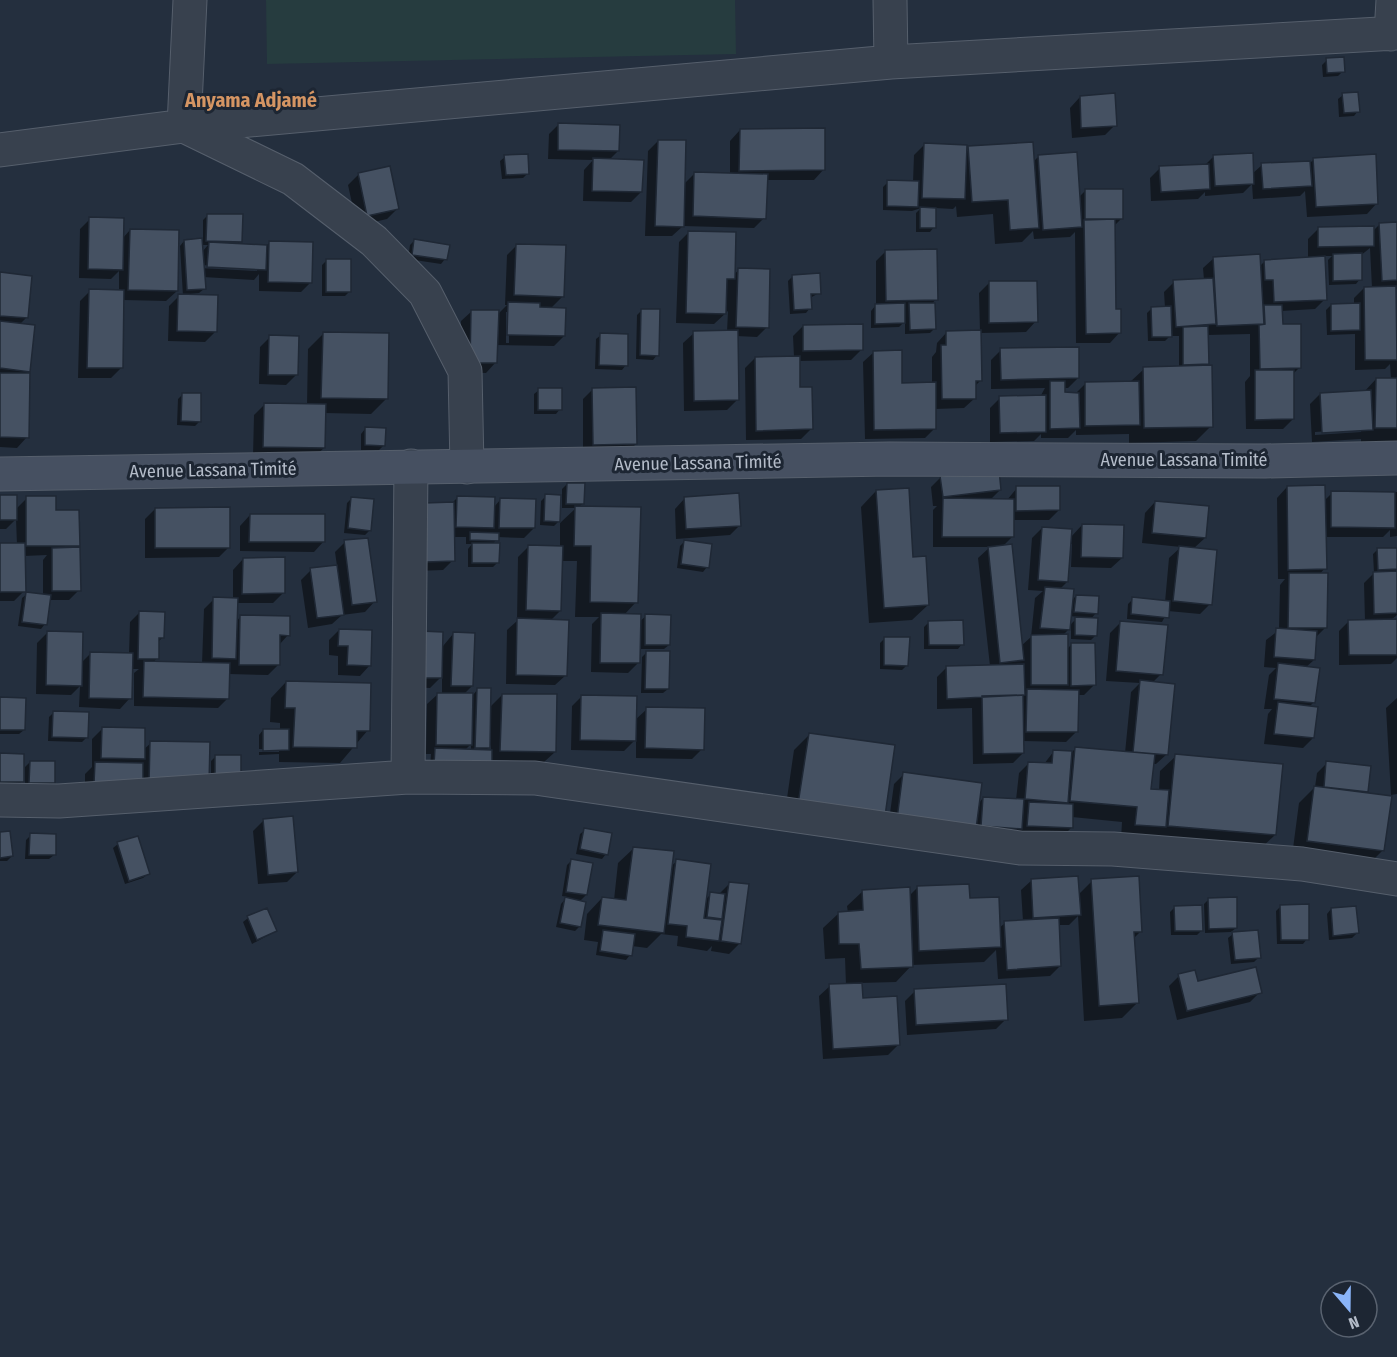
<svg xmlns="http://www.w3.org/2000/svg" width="1397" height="1357" viewBox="0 0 1397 1357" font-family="'Fira Sans Condensed',sans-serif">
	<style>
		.green { fill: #263c3f }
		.shadow { fill: #0007; fill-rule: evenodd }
		.building { fill: #455162; stroke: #1f2835; stroke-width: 1.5 }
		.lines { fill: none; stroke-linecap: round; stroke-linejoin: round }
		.street-casing { stroke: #565f6c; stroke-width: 35 }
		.secondary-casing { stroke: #565f6c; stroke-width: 35 }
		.street { stroke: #38414e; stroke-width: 33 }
		.secondary { stroke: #465061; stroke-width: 33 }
		.labels { text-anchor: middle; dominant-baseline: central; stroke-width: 6; stroke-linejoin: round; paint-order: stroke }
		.street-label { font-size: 18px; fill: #b4bcc9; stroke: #1d2633 }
		.neighbourhood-label { font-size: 20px; font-weight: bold; fill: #d59563; stroke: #1d2633 }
	</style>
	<rect width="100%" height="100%" fill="#242f3e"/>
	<!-- green -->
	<path class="green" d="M266,0H735L736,54L267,64Z"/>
	<!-- shadow -->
	<path class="shadow" d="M1327,60L1343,71L1338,76L1323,77L1322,65Z
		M1343,95L1358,111L1354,116L1339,117L1338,99Z
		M1080,97L1115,125L1105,135L1072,138L1070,108Z
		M559,124L618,151L609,160L641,192L631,202L583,201L584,170L593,160L548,159L549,134Z
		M740,130L824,169L814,180H766L764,218L754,228L683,226L672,236H645L648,151L658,141L683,185L695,173L730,175V141Z
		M924,145L965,151L968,148L1033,162L1039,156L1079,197L1085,191L1122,218L1113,227L1114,310L1120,332L1110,343H1076L1075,232L1070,237L1034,239L1033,231L1022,242L995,244L993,214L957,217L956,206L953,209L935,208L934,227L930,232H916V213L921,208L912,211L883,210V187L888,182H913L914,155Z
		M1214,156L1252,174L1262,165L1311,162L1314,159L1377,203L1367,214L1307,217L1305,191L1300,196L1253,199L1252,184L1243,193L1205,196V192L1198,199L1151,201L1150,178L1160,168L1205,165Z
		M505,157L528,173L523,178L502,179L500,161Z
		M389,168L397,209L387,219L357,226L348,185L358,175Z
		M208,215L240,241L237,245L265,247L270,242L311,282L301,292L259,291V274L254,280L203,277L204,289L199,293L191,294V296L215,332L205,342L168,341L169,306L179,296H183L180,246L184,241L203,240V220ZM201,245H208L202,252ZM200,265L257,268V271L200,268Z
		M90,219L122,239L130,230L177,291L166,301L123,300L121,368L111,378H78L80,301L90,291H119V271L111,279L79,278L80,229Z
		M1397,223V289H1394L1395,325L1397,322V443H1361V439L1312,442L1310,404L1320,394L1364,392L1376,379H1391L1390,364L1385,369L1355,370V334L1327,335L1326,310L1331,305H1354V298L1364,288H1372L1370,248L1360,256V279L1356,284L1329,285L1328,260L1332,256H1323L1325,299L1315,309L1281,311V326L1300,367L1292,375L1293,419L1283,429H1246L1245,382L1250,376V334L1207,335L1208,364L1204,367L1211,426L1196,441L1129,443V434L1076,435V430L1068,438H1041V434L1034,441L990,442V408L1000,398L1040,397L1045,388L991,389V360L1001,350L1078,378L1068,388H1063V394H1075L1086,383L1130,382L1144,369L1179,368V336H1170L1165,341H1148L1147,313L1152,308H1165L1164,292L1174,282L1204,280L1203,268L1214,258L1260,266L1264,262L1308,259V239L1318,229L1372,232L1380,224ZM1361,429V432L1315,435V432Z
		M689,232L733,275L739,270L767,327L757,337L736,336L737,400L727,410L684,411L683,343L694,333L727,332L728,311L714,324L676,323L679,242Z
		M414,241L445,259L441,264L408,259L410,245Z
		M517,245L563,296L550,309L564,336L554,346L496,345V362L486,373L460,372L461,321L472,311L497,315L507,305H505L507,255ZM506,312H509V343H506Z
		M886,251L936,299L931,305L934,329L930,333L905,334V321L899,327L871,328V311L876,305V261Z
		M327,260L349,292L345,296H322V265Z
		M0,274L26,318L20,324L29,371L25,375L27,437L17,448L0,447Z
		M792,277L819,293L810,298V308L806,313L790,314L788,281Z
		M989,283L1036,321L1026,332L980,333V381L975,386V398L964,408L935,409V428L925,438L865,439L863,362L874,352L901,385L932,384V357L936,352L937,343L947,332H980L979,293Z
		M642,310L657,355L653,360L636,359L637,315Z
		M803,326L861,350L851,360L798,361V388L811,429L801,439L746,440L745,368L755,358L794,357L793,336Z
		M323,334L386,399L371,414L324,413V448L313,458L253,456L254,415L265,404L307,405L308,349Z
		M601,335L626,365L622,370L595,369L596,339Z
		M270,337L296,375L286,385L259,384L260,347Z
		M593,389L636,444L626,454L583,455V399Z
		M539,390L560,409L556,414H534V394Z
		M183,394L200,421L195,426L177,425L178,399Z
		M365,429L384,445L379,450H361V434Z
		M941,477L1000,490L990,500H1007L1017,488L1059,510L1049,520H1012V537L1002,547L1021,646L1031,637L1035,598L1043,591L1028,590L1032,538L1042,528L1070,538L1082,525L1122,558L1111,568L1071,567L1072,544H1069L1067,582L1059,590L1071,601L1076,596L1096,613L1090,620L1096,635L1091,640L1071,639V627L1062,636L1066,650L1071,645L1094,685L1084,695H1077L1076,732L1066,742L1023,741V753L1013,763L973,764L972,708L937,709V677L947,667L990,666L978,558L990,547H933V510L937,506H933L931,487ZM1070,616L1078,617L1069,626Z
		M567,484L583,503L578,508L636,602L624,615L639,622L646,616L669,645L664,649H639L638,663L628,673L591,672L592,624L599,617H575L577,561H561L560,611L550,621L566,675L555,685L506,684L507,630L517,621L518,557L528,547H560V523L576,508H562V489Z
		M1287,487L1324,501L1332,493L1397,492V536L1390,537V530L1383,537H1324L1325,568L1319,575L1325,628L1315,638L1314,660L1305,668L1313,703L1309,707L1313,738L1303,748L1264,744L1268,714L1272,709H1264L1269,675L1276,668L1264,667L1266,640L1279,630L1280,585L1285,579H1278L1277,498Z
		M876,491L928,605L912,620L869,623L861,507Z
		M546,496L559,521L554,526L540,525L541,501Z
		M0,497L16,509L27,498L54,512L78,545L74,549L79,590L69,600H49L45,624L41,629L18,626L22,598L27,594L43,596V560L47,555L24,556V591L14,601H0V545H17L16,519L6,529H0Z
		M458,497L494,507L500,500L534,528L524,538L497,537L493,545L498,562L493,567H468V549L472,544H466V537H453V560L443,570L416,571L451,504Z
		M352,498L370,530L365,535L344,533L347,503Z
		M685,498L740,525L730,535L676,539L675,509Z
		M1155,502L1205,538L1193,549L1210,604L1200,614L1168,611L1162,622L1127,619L1128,604L1133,599L1165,602L1169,558L1181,547L1142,543L1145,513Z
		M155,509L229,547L219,557L145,558V519Z
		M250,515L324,541L314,552L240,551V526Z
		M345,542L375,601L365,612L342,615L332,624L308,628L301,580L311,570L337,566L335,552Z
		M684,542L707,567L703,572L677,568L680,546Z
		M1378,549H1397V569L1394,573H1397V615L1391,620H1397V658L1391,664L1339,665V631L1349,621H1365L1364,583L1374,573L1373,554Z
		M243,559L283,593L273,603H236V622L241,616L288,635L279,645L278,665L268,675L229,674L228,698L218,708L134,706V673L139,669H131L130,698L120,709L79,707L80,686L71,695L36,694L37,643L47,633L81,663L91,653L129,654L130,622L140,612L163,637L157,643V658L153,663L202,664L204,609L214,599H233V570Z
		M929,622L962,644L958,649H924V627Z
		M1120,623L1161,674L1152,683L1167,754L1156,764H1152L1149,790L1159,791L1160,771L1176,756L1275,835L1259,850L1121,839L1122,822L1072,817L1071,828L1061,838L1018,836V831L1011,838L888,828L894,784L904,774L978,804L983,798L1016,800L1019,773L1029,763L1044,764L1054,751L1071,753L1075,749L1125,753L1131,692L1140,683L1106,681L1110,633Z
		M339,630L370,665L360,676L338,675V656L329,655V640Z
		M453,634L472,686L463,695H473L477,690L489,708L502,695L555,752L544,762L490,760L430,768L431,754H426L427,704L438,694H442V676L430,688L409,687ZM471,744V751L465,750ZM491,745V751H485Z
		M885,638L907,665L902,670L880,669V643Z
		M647,652L668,689L663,693H641L642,657Z
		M286,682L368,730L340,763L279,762V754L259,755V752H279V749H259V735L263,730H280V723L270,722L271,698Z
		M582,696L635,720L647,709L702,749L692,759L636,758V739L624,751L571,750L572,706Z
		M1397,698V794L1391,795L1386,708Z
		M0,699L24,730L19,734H0Z
		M54,712L87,737L82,742L48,741L49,717Z
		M103,728L143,750L151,743L209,744L140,785L85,793V774L92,767V739Z
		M809,735L883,815L784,819L794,750Z
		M0,755L22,781L17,786H0Z
		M216,756L235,781L211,780V761Z
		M30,762L54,782L49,787H25V767Z
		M1327,763L1367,791L1364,794L1383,850L1368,865L1292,856L1299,803L1315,787L1317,773Z
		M263,821L297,872L287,882L258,884L253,831Z
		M585,830L606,854L602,859L576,854L580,834Z
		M0,833L12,856L7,861H0Z
		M31,835L54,855L49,859H25L26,840Z
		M118,844L148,874L143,878L125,884L113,848Z
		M634,848L670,867L677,861L705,900L711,894L720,893L730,883L739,944L729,954L711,951L712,946L707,951L677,946L678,936L661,934L647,948L632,946L630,955L626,960L596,955L598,942L584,940L587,914L602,898L614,900L618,863Z
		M572,860L586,895L579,902L580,926L575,931L556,927L561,904L567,897L562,896L567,865Z
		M1032,880L1078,895L1092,881L1140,932L1133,939L1137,1003L1122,1018L1084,1021L1078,916L1069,925H1058L1060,966L1050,976L998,979L996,950L984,962L912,965L896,982L860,983L861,1000L898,1045L888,1055L823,1059L819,996L830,986L846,985L845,958L825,959L823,928L839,913H848L847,906L863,891L909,896L917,888L969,900L998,929L1005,923L1023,921L1021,890Z
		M1209,899L1236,928L1231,932L1205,933L1204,904Z
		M1281,906L1307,939L1303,944H1277L1276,911Z
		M1175,907L1202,930L1197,935H1171L1170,912Z
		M1331,909L1357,933L1352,938L1329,940L1327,914Z
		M248,918L276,931L252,944L243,922Z
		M1233,934L1259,957L1254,962L1231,964L1228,938Z
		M1179,976L1197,983L1260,992L1250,1002L1177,1020L1169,986Z
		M915,991L1006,1019L996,1029L907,1035L905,1001Z"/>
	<!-- building -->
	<path class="building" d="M1344,57L1345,72L1327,73L1326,58Z
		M1358,92L1360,112L1344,113L1342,93Z
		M1115,93L1117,126L1081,128L1080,96Z
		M558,123L620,125L619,151L558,150Z
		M825,128V170L739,171L740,129Z
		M658,140H686L684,227L655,226Z
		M1033,142L1039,228L1010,230L1008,200L972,202L968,146Z
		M924,143L967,145L965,199L922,198Z
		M1077,152L1082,227L1043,230L1038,155Z
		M1253,153L1254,184L1215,186L1213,155Z
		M528,154L529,174L506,175L504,155Z
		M1376,154L1378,204L1316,207L1313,158Z
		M593,158L644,160L642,192L592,191Z
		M1310,161L1312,186L1263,189L1261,163Z
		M1209,164L1210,189L1161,192L1159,166Z
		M390,166L399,209L367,216L358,173Z
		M694,172L768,174L766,219L693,216Z
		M887,180L919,181L918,207L887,206Z
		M1085,189H1123V219H1085Z
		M920,207L936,208V228H920Z
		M207,214H243L242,242L206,241Z
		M89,217L124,218L123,270L88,269Z
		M1115,219L1116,309H1121V333L1086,334L1084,220Z
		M1397,222V280L1382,281L1379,223Z
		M1374,226V246L1318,247V227Z
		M130,229L179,230L178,291L128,290Z
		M688,231L736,232L735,279H727L726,314L686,313Z
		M202,238L206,289L187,290L184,240Z
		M414,239L450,245L447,260L412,255Z
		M269,241L313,242L312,283L268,282Z
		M209,242L267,245L266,270L207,267Z
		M516,244L566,245L564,297L514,295Z
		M937,249L938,300L886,301L885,250Z
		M1362,253V280L1333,281V254Z
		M1260,254L1264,324L1217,326L1213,257Z
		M1325,256L1327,300L1274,302L1273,280H1265L1264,260Z
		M326,259H351V292H326Z
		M738,268L770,269L769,328L736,327Z
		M0,272L32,276L28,318L0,316Z
		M820,273L821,294H811L812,309L794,310L792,275Z
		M1213,278L1216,324L1176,327L1173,280Z
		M989,281H1037L1038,322L989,323Z
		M1396,286L1397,360H1365L1364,287Z
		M89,289L124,290L123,368H87Z
		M178,294L218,295L217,332L177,331Z
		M508,302L540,303V307L566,308L565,336L507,335Z
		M905,303V323L875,324V304Z
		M909,303H935L936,329L910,330Z
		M1360,303V330L1331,331V304Z
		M1264,305H1282L1283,324H1301V368L1260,369L1259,325L1265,324Z
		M1171,306L1172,337H1152L1151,307Z
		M641,309H660L659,356L640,355Z
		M471,310H499L497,363H470Z
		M0,321L35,325L30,372L0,368Z
		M863,324V350L803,351V325Z
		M1208,326L1209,364L1183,365V327Z
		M738,330L739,400L694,401L693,331Z
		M981,330L982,381H976V399H942L941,345H946V331Z
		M323,332L389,333L388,399L321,398Z
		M600,333L628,334V366L599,365Z
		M269,335L299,336L298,375H268Z
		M1079,347V378L1001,380L1000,348Z
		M902,350V383L936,382V429L874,430L873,351Z
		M800,356V387H812L813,429L756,431L755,357Z
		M1212,365L1213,427L1144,428L1143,367Z
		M1255,370H1294V419L1255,420Z
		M0,373H30L29,438L0,437Z
		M1376,378H1397V428H1375Z
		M1050,381H1065V392L1079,393L1080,428L1050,429Z
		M1139,381L1140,425L1085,426V382Z
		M636,387L637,444L593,445L592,388Z
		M538,388H562V410H538Z
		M1371,390L1373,430L1322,433L1320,393Z
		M182,393H201V422L181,421Z
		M1046,395V432L1000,433L999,396Z
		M264,403L326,404L325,448L263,447Z
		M365,427L386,428L385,446L365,445Z
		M999,469L1001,490L943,497L940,476Z
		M567,483H585L584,504H566Z
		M1325,485L1327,569L1288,570L1287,486Z
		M1016,486H1060V510L1016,511Z
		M909,488L913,557L926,556L929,605L884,608L876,490Z
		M1331,491L1395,492V528L1331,527Z
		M739,493L741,526L686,529L684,497Z
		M545,494L561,495L560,522L544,521Z
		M0,495H17V520H0Z
		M26,496H56V510H79L80,546H26Z
		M457,496L495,497L494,528L456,527Z
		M351,497L374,499L371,531L348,528Z
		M500,498L536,499L535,528H499Z
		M943,498L1014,499V537H942Z
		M1155,501L1209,506L1206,538L1152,533Z
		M454,502L455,561L426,562L424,503Z
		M575,506L641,507L638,603L590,602L591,546H574Z
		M230,507V548H155V508Z
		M250,514H325V542H249Z
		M1082,524L1124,525L1123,558L1081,557Z
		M1042,527L1072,529L1068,582L1038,580Z
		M470,532L499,533V541L470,540Z
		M368,538L377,602L352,605L344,540Z
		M684,540L712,544L709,568L681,564Z
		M0,543H25L26,592H0Z
		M472,543H500L499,563H472Z
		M1012,544L1024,660L1000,663L988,547Z
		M528,545L563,546L561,611L526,610Z
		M1179,546L1217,550L1212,605L1173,601Z
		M80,547L81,591H52V548Z
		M1377,548H1397V569L1378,570Z
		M285,557V593L242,594L243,558Z
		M337,565L344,615L317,618L310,568Z
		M1397,571V613L1374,614L1373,572Z
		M1289,573H1328L1327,628H1288Z
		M1045,587L1074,589L1070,630L1040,628Z
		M26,592L51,595L47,625L22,622Z
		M1076,595L1099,596L1098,614L1074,612Z
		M213,597L238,598L236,659L212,658Z
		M1132,597L1170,601L1169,618L1131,614Z
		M139,611L165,612L164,638H159V659H138Z
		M601,613L641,614L640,663H600Z
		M645,614L671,615L670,645H645Z
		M240,615L290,616V636L280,635V665H239Z
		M1075,617L1098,618L1097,636L1075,635Z
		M517,618L569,620L567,676L516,675Z
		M1397,619V655H1349L1348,620Z
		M963,620L964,645H929L928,621Z
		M1120,621L1168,625L1163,675L1116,671Z
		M1276,628L1317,631L1315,660L1274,657Z
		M339,629L372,630L371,666L347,665L348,646H338Z
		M47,631L83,632L82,686L46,685Z
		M420,631L443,632L442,678H419Z
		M453,632L475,633L473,686H451Z
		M1068,634V685H1031V635Z
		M884,637H910L908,666L884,665Z
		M1071,643H1095L1096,685L1071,686Z
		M646,651H670L669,689H645Z
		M90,652L133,653L132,699L89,698Z
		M144,661L230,663L229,699L143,697Z
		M1278,663L1320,668L1315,703L1274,699Z
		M1024,664L1025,695L947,699L946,666Z
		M1140,680L1175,684L1168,755L1133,752Z
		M286,681L371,683L370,731H357V748L293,747L295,708H285Z
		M477,688H491L490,748H475Z
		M1027,689L1079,690L1078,732H1026Z
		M437,693H473L472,745H436Z
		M502,694H557L556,752L500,751Z
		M581,695L637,696L636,741L580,740Z
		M1023,695L1024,753L983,754L982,696Z
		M0,697L26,698L25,730H0Z
		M1278,702L1318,707L1314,738L1274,734Z
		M646,707L705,708L704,750L645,748Z
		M53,711L89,712L88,738L52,737Z
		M102,727L145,728V759L101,758Z
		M263,729H289V750L263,751Z
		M809,733L895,745L885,816L798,804Z
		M150,741L210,742L209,785L149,783Z
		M1075,747L1155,754L1151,789L1169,790L1166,827L1135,825L1137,807L1070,801Z
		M435,748L492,750V766L434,764Z
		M1053,750L1072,751L1068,803L1025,799L1028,762L1052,763Z
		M0,753L24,754V782H0Z
		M1175,754L1283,764L1276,835L1168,826Z
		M215,755H241V777L215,776Z
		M30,761H55V783H29Z
		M1326,761L1371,766L1368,792L1324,787Z
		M95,762L143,763V784L94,783Z
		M903,772L982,783L976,829L897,819Z
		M1314,786L1392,796L1384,851L1307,841Z
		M983,797L1024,799L1022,829L981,826Z
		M1029,802L1073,804V828L1027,826Z
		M293,816L298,872L268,875L263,819Z
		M584,828L612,833L608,855L580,849Z
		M10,831L13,856L0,858V832Z
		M30,833L56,834V855H29Z
		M138,836L150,874L129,881L117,842Z
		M633,847L674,851L664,933L598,925L602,897L626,900Z
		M571,859L593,863L587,895L566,892Z
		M676,859L711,864L704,918L722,920L719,941L686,937L687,926L668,924Z
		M1078,876L1081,915L1033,918L1031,879Z
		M1139,876L1142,932H1134L1139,1003L1099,1006L1091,879Z
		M729,882L749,884L741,944L721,941Z
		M969,884L970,898L999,897L1001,947L919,951L917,886Z
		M910,887L913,967L861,969L859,944H839L838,912L863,910L862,890Z
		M710,892L725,894L722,919L707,917Z
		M565,897L586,902L581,927L560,923Z
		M1237,897V928L1209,929L1208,898Z
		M1309,904V940H1281L1280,905Z
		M1202,905L1203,931H1175L1174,906Z
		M1356,906L1359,933L1333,936L1331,908Z
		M267,908L277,931L257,940L247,916Z
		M1059,918L1061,966L1007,970L1004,921Z
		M603,930L635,934L632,956L600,951Z
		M1258,930L1261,958L1235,960L1232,932Z
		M1256,967L1262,993L1187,1011L1178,974L1195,970L1198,981Z
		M862,983L863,998L897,996L900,1045L833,1049L829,984Z
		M1006,984L1008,1020L916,1025L914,989Z"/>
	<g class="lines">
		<!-- street casing -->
		<g class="street-casing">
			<path id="street" d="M190,0L184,126L293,179L374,241L425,293L465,371L467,467
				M890,0L891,62
				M1391,34L1393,0
				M0,150L184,126L891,62L1397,33
				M408,777L411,466
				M0,800L59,801L408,777L535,778L1020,848L1113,849L1302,864L1397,879"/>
		</g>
		<!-- secondary casing -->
		<g class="secondary-casing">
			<path id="secondary" d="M0,474L890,459L1265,461L1397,458"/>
		</g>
		<!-- street -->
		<use href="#street" class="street"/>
		<!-- secondary -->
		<use href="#secondary" class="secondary"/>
	</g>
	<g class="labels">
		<!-- street labels -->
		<g class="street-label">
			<text x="1184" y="460">Avenue Lassana Timité</text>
			<text transform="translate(698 463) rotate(-1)">Avenue Lassana Timité</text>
			<text transform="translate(213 470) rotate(-1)">Avenue Lassana Timité</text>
		</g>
		<!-- neighbourhood labels -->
		<g class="neighbourhood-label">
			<text x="251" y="100">Anyama Adjamé</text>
		</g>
	</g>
	<!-- north arrow -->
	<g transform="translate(1349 1309) rotate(160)"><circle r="28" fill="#1d2633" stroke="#59626f" stroke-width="1.5"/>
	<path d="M0-4.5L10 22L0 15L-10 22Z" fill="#8ab4f8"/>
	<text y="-9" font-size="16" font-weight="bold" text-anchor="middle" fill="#b4bcc9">N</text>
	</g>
</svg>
